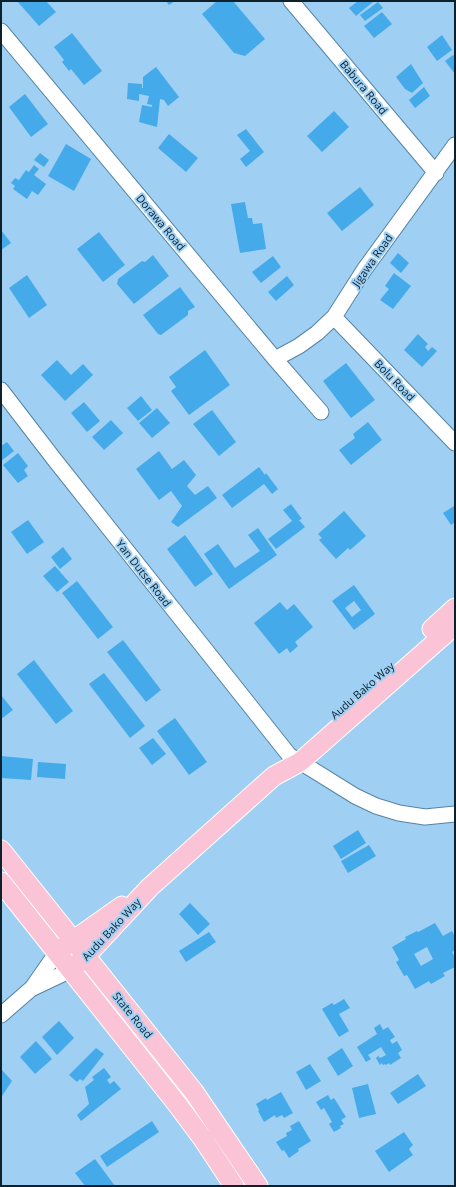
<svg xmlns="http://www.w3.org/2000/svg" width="456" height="1187" viewBox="0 0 456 1187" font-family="'Open Sans',sans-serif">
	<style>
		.building { fill: #45aae9; fill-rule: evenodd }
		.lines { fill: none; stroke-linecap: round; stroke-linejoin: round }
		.minor-casing { stroke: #5584a4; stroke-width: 17 }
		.major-casing { stroke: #fff; stroke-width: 21 }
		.minor { stroke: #fff; stroke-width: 15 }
		.major { stroke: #fbc4d6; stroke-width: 19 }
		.labels { text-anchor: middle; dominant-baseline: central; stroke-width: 4; stroke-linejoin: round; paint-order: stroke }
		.street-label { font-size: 11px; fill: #0d212d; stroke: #9fd0f3 }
	</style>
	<rect width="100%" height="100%" fill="#9fd0f3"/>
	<!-- building -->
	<path class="building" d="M17,1H46L56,12L39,26Z
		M166,1H175L169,5Z
		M217,1H233L265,39L245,56L234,53L202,14Z
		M358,1H374L356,16L349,8Z
		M378,2L383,8L365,21L360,15Z
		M382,12L392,24L374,38L364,26Z
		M72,33L102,71L84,85L71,69L69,71L62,62L64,60L54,47Z
		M442,35L452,50L437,61L427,47Z
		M453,55L455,57V74L445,61Z
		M411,64L423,83L412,93L405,89L396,77Z
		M156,67L179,97L168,106L164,100L160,99L157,127L139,122L142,105L152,107V105L147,104L149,96L139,94V101L127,99L128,83L142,84V88H143V77Z
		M424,87L430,96L415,108L409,100Z
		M25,94L48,124L31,137L9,107Z
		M334,111L349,127L322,152L307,136Z
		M246,129L264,152L246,167L240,159L250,151L237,135Z
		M169,134L198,158L186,172L158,148Z
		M66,144L91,159L74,191L48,176Z
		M40,153L49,160L44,167L34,160Z
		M34,165L39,169L34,175L46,184L38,195L32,191L27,199L13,189L15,186L11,183L15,178L19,180L26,170L29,172Z
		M360,187L374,205L342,231L327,213Z
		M245,202L248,218H252L253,224L262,223L266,249L240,253L231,204Z
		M1,230L11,243L1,250Z
		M99,232L125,265L103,282L77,249Z
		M398,253L409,263L401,273L390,263Z
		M153,255L169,276L134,304L117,284L118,279L142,261L145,262Z
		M273,256L281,267L261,283L252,272Z
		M394,273L411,286L393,309L380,300L389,289L385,286Z
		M27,275L47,305L29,318L9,288Z
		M287,276L294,285L276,301L268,292Z
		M180,287L195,307L188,311V315L161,335L158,334L143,315Z
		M418,334L428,344L425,347L428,351L432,347L437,351L422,367L404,350Z
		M205,350L230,385L189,415L171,391L176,387L169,377Z
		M57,360L71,375L83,364L93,375L65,401L41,375Z
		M346,363L375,400L351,418L323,381Z
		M141,396L152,410L138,421L127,408Z
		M84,402L100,421L87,432L71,413Z
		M157,408L170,423L152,438L139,423Z
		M212,410L236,442L219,456L193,424Z
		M111,420L123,433L104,450L92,437Z
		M368,422L382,440L351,465L339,450L355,438L353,434Z
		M7,442L14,451L1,461V446Z
		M159,451L172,469L184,460L196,475L187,486L195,495L208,486L217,498L178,527L171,522L182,506L171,491L159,500L136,469Z
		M18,453L28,466L24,470L28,476L18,483L3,465Z
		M259,467L265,475L266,473L278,489L272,494L264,484L232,508L222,495Z
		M291,504L302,519L299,520L305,527L276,549L268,539L292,521L283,510Z
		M454,506L455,522L451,525L443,513Z
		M344,511L366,536L350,550L348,548L336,559L319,540L322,538L318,534Z
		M28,520L44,542L27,554L11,532Z
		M258,528L277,555L229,589L204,554L218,544L235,568L260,551L248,535Z
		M185,535L213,574L195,587L167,549Z
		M63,547L72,559L60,569L51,557Z
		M55,566L69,582L57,592L43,576Z
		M77,581L113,627L98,639L62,593Z
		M354,585L375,614L354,630L332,601ZM354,601L361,610L352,617L345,608Z
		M280,602L287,610L294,604L313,627L295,642L298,646L290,653L287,648L279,654L254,623Z
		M123,640L161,690L146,702L107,652Z
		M34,660L73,711L56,724L17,674Z
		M104,673L145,726L130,738L89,684Z
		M1,695L13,710L1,719Z
		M175,718L207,762L189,775L157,731Z
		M153,738L166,754L152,765L139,748Z
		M1,756L33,759L31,780L1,778Z
		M38,762L66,764L65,779L37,777Z
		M358,830L366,843L341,859L333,846Z
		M369,845L376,856L348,873L341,861Z
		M190,903L210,924L198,935L179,914Z
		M435,923L443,936L452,931L455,937V950L452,952L455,958V967L443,973L445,976L431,984L429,981L415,989L407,975L404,976L396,962L399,960L392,947L406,939L405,937L417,931L418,932ZM427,947L433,959L421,966L414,954Z
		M209,932L216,942L186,962L179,951Z
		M344,999L350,1008L339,1014L349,1031L339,1037L322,1009L332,1003L334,1005Z
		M59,1021L74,1038L57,1055L42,1037Z
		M380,1024L383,1030L388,1027L395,1037L390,1040L392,1044L397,1041L402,1050L398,1053L401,1058L390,1065L389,1063L386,1065L385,1064L383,1065L382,1063L380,1065L376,1058L378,1056L380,1058L386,1055L381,1047L368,1055L371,1059L366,1062L357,1047L377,1034L374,1028Z
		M36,1041L52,1059L35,1074L20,1057Z
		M96,1048L104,1054L83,1081L80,1079L77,1082L69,1075Z
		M342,1048L353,1066L338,1076L327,1058Z
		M310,1064L321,1081L306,1090L296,1072Z
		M104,1068L111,1077L107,1080L110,1084L114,1081L121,1089L81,1121L77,1115L89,1104L85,1087L94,1080L92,1077Z
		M1,1069L12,1081L2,1096L1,1094Z
		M418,1074L426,1086L398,1104L390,1093Z
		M368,1084L376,1114L359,1118L352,1088Z
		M281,1092L293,1113L284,1118L282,1115L276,1118L275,1115L264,1122L258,1111L259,1110L256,1104L266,1098L267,1100Z
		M328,1095L331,1100L334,1098L346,1117L341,1120L344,1124L340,1126L341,1128L334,1132L329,1124L332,1122L324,1108L321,1110L316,1102Z
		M152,1121L159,1132L107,1167L100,1156Z
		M299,1121L311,1141L298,1149L299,1151L289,1158L284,1150L282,1151L276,1142L287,1136L286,1133L292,1130L290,1126Z
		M404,1132L413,1145L409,1149L413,1155L389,1172L375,1151Z
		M95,1159L115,1186H85L75,1173Z"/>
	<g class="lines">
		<!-- minor casing -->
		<g class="minor-casing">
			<path id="minor" d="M291,1L436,173
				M1,31L275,359L321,412
				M334,317L455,443
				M275,359L299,346L317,333L334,317L364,270L455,145
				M1,390L54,459L289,755L355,796L376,806L399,813L425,817L455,814
				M33,988L71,970
				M1,1015L32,988L57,952"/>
		</g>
		<!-- major casing -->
		<g class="major-casing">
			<path id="major" d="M432,629L455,608
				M1,850L194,1092L258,1186
				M1,882L177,1104L203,1139L234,1186
				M64,947L122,906
				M71,970L85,957L150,887L274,776L300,762L455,625"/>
		</g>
		<!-- minor -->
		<use href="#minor" class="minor"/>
		<!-- major -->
		<use href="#major" class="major"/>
	</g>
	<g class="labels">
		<!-- street labels -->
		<g class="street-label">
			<text transform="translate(364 87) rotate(50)">Babura Road</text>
			<text transform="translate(161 222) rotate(50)">Dorawa Road</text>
			<text transform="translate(372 260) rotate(-55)">Jigawa Road</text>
			<text transform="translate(395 380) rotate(46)">Bolu Road</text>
			<text transform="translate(144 573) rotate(52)">Yan Dutse Road</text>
			<text transform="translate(362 690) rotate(-41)">Audu Bako Way</text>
			<text transform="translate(111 929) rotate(-47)">Audu Bako Way</text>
			<text transform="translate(133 1015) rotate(51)">State Road</text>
		</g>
	</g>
	<!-- border -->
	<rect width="456" height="1187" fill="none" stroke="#0d212d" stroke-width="4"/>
</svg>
